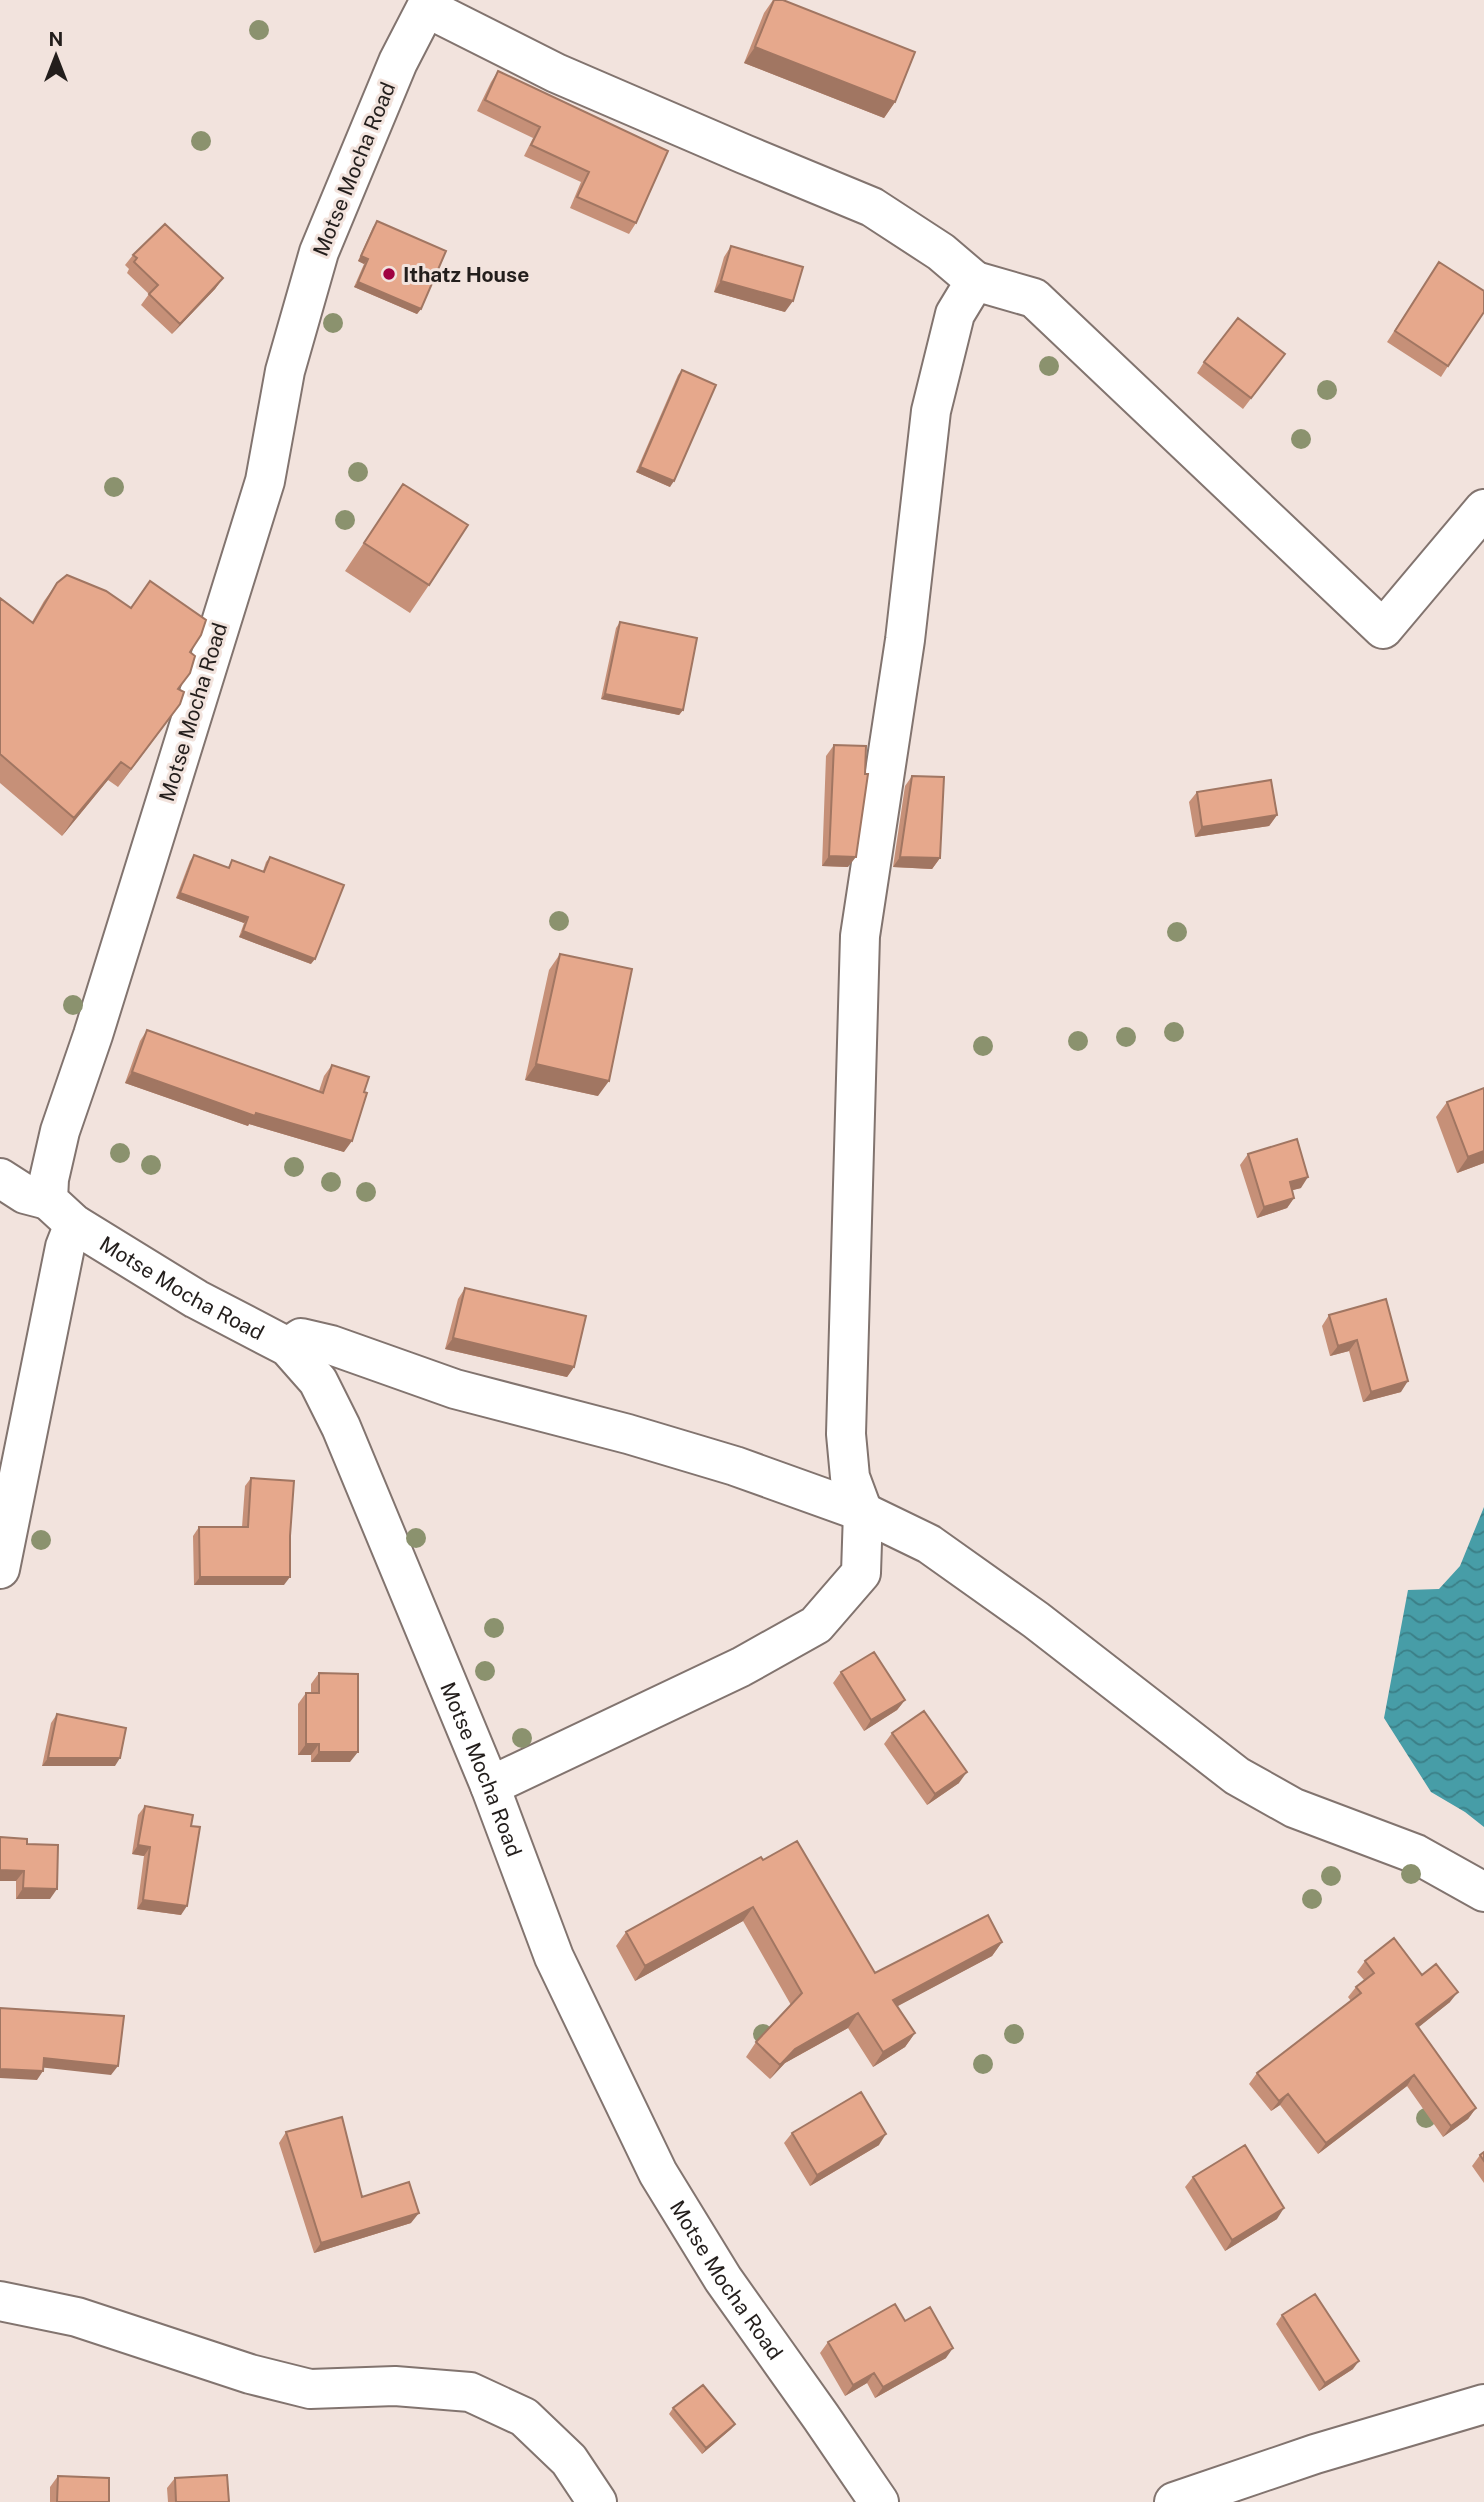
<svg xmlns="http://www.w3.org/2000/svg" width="1484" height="2502" viewBox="0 0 1484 2502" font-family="'Public Sans',sans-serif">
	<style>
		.water { fill: url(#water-waves) }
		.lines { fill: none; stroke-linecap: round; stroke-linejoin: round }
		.minor-casing { stroke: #82746f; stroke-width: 42 }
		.minor { stroke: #fff; stroke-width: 38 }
		.tree { fill: #8b926e }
		.wall { fill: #c69078 }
		.shaded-wall { fill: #a17662 }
		.building { fill: #e6a88c; stroke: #a17662; stroke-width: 2 }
		.poi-dot { fill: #a00241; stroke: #f2e3dd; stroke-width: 2.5 }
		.labels { text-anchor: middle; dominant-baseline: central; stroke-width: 6; stroke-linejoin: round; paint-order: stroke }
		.street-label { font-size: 21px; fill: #231e1c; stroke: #f2e3dd }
		.poi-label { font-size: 21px; font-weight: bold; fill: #231e1c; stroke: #f2e3dd; text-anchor: start }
	</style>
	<defs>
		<pattern id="water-waves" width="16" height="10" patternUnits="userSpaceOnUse" patternTransform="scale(1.75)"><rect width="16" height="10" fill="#479da7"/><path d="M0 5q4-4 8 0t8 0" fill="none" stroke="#3b7f87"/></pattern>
	</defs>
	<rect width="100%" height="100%" fill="#f2e3dd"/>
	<!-- water -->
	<path class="water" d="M1484,1507V1827L1465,1812L1431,1792L1384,1718L1408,1590L1439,1589L1460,1566Z"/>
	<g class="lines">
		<!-- minor casing -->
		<g class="minor-casing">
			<g id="minor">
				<path id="s1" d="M430,0L398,62L319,252L285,371L265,481L93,1035L60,1131L49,1179L48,1200L74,1224L196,1299L288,1347L318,1381L341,1427L490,1786L554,1957L658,2173L723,2279L821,2417L879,2502"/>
				<path d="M427,8L556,73L744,154L872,207L941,252L975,281L955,314L931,411L905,640L860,936L846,1434L850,1477L863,1512L861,1573L816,1625L741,1667L490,1786"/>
				<path d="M975,281L1034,298L1383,629L1484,509"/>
				<path d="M0,1178L25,1194L48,1200"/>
				<path d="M288,1347L301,1338L331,1345L455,1389L628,1434L735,1466L863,1512L929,1544L1036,1620L1237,1776L1294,1808L1416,1854L1484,1892"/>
				<path d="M0,1569L65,1247L74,1224"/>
				<path d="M0,2301L77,2317L250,2374L310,2389L395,2386L470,2392L524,2417L569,2460L597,2502"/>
				<path d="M1174,2502L1315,2454L1484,2404"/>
			</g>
		</g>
		<!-- minor -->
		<use href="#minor" class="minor"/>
	</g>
	<!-- trees -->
	<g class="tree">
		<circle cx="259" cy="30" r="10"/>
		<circle cx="201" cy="141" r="10"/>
		<circle cx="333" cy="323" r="10"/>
		<circle cx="1049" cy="366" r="10"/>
		<circle cx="1327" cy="390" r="10"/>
		<circle cx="1301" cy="439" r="10"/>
		<circle cx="358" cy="472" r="10"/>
		<circle cx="114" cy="487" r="10"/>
		<circle cx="345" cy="520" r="10"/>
		<circle cx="559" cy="921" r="10"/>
		<circle cx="1177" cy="932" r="10"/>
		<circle cx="73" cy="1005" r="10"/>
		<circle cx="1174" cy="1032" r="10"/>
		<circle cx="1126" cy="1037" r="10"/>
		<circle cx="1078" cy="1041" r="10"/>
		<circle cx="983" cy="1046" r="10"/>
		<circle cx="120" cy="1153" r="10"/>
		<circle cx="151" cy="1165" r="10"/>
		<circle cx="294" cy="1167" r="10"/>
		<circle cx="331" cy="1182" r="10"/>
		<circle cx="366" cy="1192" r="10"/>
		<circle cx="416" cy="1538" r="10"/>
		<circle cx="41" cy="1540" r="10"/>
		<circle cx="494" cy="1628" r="10"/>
		<circle cx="485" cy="1671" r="10"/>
		<circle cx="522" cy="1738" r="10"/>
		<circle cx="1411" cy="1874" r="10"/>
		<circle cx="1331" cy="1876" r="10"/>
		<circle cx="1312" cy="1899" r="10"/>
		<circle cx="763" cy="2034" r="10"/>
		<circle cx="1014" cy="2034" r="10"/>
		<circle cx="983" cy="2064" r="10"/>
		<circle cx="1426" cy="2118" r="10"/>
	</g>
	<!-- wall -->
	<path class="wall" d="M773,0H783L895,102L884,118L744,63L764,13Z
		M498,71L636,223L629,234L570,208L581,182L524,156L533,138L477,111L491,82Z
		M377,221L421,309L417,314L354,287L364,264L358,261L373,227Z
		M731,246L785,312L714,292L724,257Z
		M133,255L223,278L215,289L172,334L141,305L149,294L127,273L129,269L125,265Z
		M1432,273L1448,366L1441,377L1387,342Z
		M1285,354L1243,409L1197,373L1204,362Z
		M682,370L670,487L636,472L678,375Z
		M403,484L429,585L410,613L345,571Z
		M57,583L190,652L178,689L180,704L118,787L108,780L62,836L0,783V598L32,622L44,601Z
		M620,622L683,710L679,715L601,699L616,628Z
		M834,745L848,867L822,866L826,756Z
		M912,776L940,858L932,869L893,867L905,786Z
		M1197,792L1277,815L1269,826L1195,837L1189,802Z
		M194,855L228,868L232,860L263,871L266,862L270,857L311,964L239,937L244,923L176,898L190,861Z
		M560,954L598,1096L525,1080L549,970Z
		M147,1030L319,1091L324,1076L332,1065L344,1152L249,1124L248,1126L125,1083L140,1041Z
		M1484,1088V1163L1457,1173L1436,1117L1447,1102Z
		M1248,1154L1301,1188L1292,1190L1294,1198L1287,1208L1257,1218L1240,1165Z
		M465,1288L574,1367L567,1377L445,1349L458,1299Z
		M1386,1299L1401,1392L1363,1402L1349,1351L1330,1356L1322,1326L1329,1315Z
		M251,1478L284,1585H194L193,1536L199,1527H242L245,1486Z
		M841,1672L905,1700L897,1710L864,1731L833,1683Z
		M319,1673L350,1762H311V1755H298V1704L306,1693H311V1684Z
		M57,1714L115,1766H42L51,1723Z
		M892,1733L959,1783L927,1805L884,1744Z
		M145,1806L191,1826L181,1915L137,1909L144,1856L132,1854L138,1815Z
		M0,1837L27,1844L50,1899H16V1881H0Z
		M763,1860L875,1973L1002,1942L992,1956L897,2006L915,2033L905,2047L873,2067L848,2028L785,2063L770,2079L746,2057L756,2042L791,2005L743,1921L635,1981L616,1946L626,1932Z
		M1365,1961L1422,1975L1450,2002L1418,2027L1476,2108L1468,2119L1443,2137L1407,2086L1318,2154L1280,2105L1271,2111L1249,2084L1257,2073L1351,2001L1348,1997L1356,1987L1364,1980L1357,1972Z
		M286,2132L362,2197L411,2223L314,2253L279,2143Z
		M792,2133L879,2145L810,2186L784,2143Z
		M1484,2152V2183L1472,2166L1480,2155Z
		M1193,2177L1277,2219L1225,2251L1185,2187Z
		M1282,2315L1353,2369L1319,2391L1276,2324Z
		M905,2321L946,2358L875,2398L867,2383L845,2396L820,2353L828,2342Z
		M673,2408L735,2424L731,2429L702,2454L669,2414Z
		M58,2476L109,2502H50V2487Z
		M175,2478L229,2502H168L167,2488Z"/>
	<!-- shaded-wall -->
	<path class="shaded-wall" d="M755,47L895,102L884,118L744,63Z
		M361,256L368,259L364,264L358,261Z
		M223,278L215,289L172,334L180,324Z
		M721,281L793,301L785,312L714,292Z
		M358,282L421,309L417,314L354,287Z
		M640,467L674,481L670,487L636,472Z
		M605,694L683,710L679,715L601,699Z
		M180,704L167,722L118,787L131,769Z
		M121,762L108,780L62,836L74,818Z
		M1277,815L1269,826L1195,837L1202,827Z
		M829,856L856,857L848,867L822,866Z
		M900,857L940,858L932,869L893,867Z
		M180,893L248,917L244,923L176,898Z
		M243,931L315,959L311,964L239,937Z
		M536,1064L609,1081L598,1096L525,1080Z
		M132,1072L256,1113L352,1141L344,1152L249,1124L248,1126L125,1083Z
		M1484,1151V1163L1457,1173L1468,1157Z
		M1308,1177L1301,1188L1282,1193L1290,1182Z
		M1294,1198L1287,1208L1257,1218L1264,1207Z
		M453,1338L574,1367L567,1377L445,1349Z
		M1357,1340L1349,1351L1330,1356L1338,1346Z
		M1408,1381L1401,1392L1363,1402L1371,1392Z
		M200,1577H290L284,1585H194Z
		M905,1700L897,1710L864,1731L871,1720Z
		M306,1744H319L311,1755H298Z
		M319,1752H358L350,1762H311Z
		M48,1758H120L115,1766H42Z
		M967,1772L959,1783L927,1805L935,1794Z
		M138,1845L150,1847L144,1856L132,1854Z
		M0,1870L24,1871L16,1881H0Z
		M23,1888L57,1889L50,1899H16Z
		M143,1900L187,1906L181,1915L137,1909Z
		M753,1907L743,1921L635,1981L645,1966Z
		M1002,1942L992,1956L883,2014L893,2000Z
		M1458,1992L1450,2002L1409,2035L1416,2024Z
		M858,2013L848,2028L785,2063L770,2079L780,2065L795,2049Z
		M915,2033L905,2047L873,2067L883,2052Z
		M44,2058L118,2066L111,2075L38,2067Z
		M0,2069L43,2071L37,2080L0,2078Z
		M1414,2075L1407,2086L1318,2154L1326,2143Z
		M1288,2094L1280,2105L1271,2111L1279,2101Z
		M1476,2108L1468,2119L1443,2137L1451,2126Z
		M886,2134L879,2145L810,2186L817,2175Z
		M1284,2208L1277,2219L1225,2251L1232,2240Z
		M419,2213L411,2223L314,2253L321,2243Z
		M953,2348L946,2358L875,2398L883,2387Z
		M1359,2361L1353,2369L1319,2391L1325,2383Z
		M874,2373L867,2383L845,2396L853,2385Z
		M735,2424L731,2429L702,2454L706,2448Z"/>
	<!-- building -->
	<path class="building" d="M774,0H783L915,52L895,102L755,47Z
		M498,71L668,151L636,223L577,197L589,172L531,145L540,127L485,100Z
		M377,221L446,251L421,309L358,282L368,259L361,256Z
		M165,224L223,278L180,324L149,294L158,285L134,262L137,258L133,255Z
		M731,246L803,267L793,301L721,281Z
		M1439,262L1484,291V312L1448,366L1395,331Z
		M1238,318L1285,354L1251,398L1204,362Z
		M682,370L716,385L674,481L640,467Z
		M403,484L468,525L429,585L364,543Z
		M67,575L106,591L131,608L150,581L206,620L201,635L190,652L195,656L190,673L178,689L184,692L180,704L131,769L121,762L74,818L0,754V598L33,623L57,583Z
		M620,622L697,638L683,710L605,694Z
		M834,745L866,746L865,774H868L856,857L829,856Z
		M912,776L944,777L940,858L900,857Z
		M1271,780L1277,815L1202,827L1197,792Z
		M194,855L229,868L232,860L264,872L270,857L344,885L315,959L243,931L248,917L180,893Z
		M560,954L632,969L609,1081L536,1064Z
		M147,1030L323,1093L332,1065L369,1077L364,1092L367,1093L352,1141L256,1113L255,1116L132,1072Z
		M1484,1088V1151L1468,1157L1447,1102Z
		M1297,1139L1308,1177L1290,1182L1294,1198L1264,1207L1248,1154Z
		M465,1288L586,1316L574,1367L453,1338Z
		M1386,1299L1408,1381L1371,1392L1357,1340L1338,1346L1329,1315Z
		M251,1478L294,1481L290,1536V1577H200L199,1527H248Z
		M874,1652L905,1700L871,1720L841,1672Z
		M319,1673L358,1674V1752H319V1744H306V1693H319Z
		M924,1711L967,1772L935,1794L892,1733Z
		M57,1714L126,1728L120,1758H48Z
		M145,1806L193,1815L191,1826L200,1827L187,1906L143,1900L150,1847L138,1845Z
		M0,1837L27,1839V1844L58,1845L57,1889L23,1888L24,1871L0,1870Z
		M797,1841L875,1973L988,1915L1002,1942L893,2000L915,2033L883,2052L858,2013L795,2049L780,2065L756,2042L802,1993L753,1907L645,1966L626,1932L761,1857L763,1860Z
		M1394,1938L1422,1975L1436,1964L1458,1992L1416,2024L1476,2108L1451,2126L1414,2075L1326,2143L1288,2094L1279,2101L1257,2073L1361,1993L1356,1987L1374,1973L1365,1961Z
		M0,2008L124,2016L118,2066L44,2058L43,2071L0,2069Z
		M861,2092L886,2134L817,2175L792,2133Z
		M342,2117L362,2197L409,2182L419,2213L321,2243L286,2132Z
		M1245,2145L1284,2208L1232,2240L1193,2177Z
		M1484,2152V2161L1480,2155Z
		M1315,2294L1359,2361L1325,2383L1282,2315Z
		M895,2304L905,2321L930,2307L953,2348L883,2387L874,2373L853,2385L828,2342Z
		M703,2385L735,2424L706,2448L673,2408Z
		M227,2475L229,2502H176L175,2478Z
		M58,2476L109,2478V2502H57Z"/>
	<!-- markers -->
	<circle class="poi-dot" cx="389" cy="274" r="7"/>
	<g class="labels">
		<!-- street labels -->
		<g class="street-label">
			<text transform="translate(354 169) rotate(-68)">Motse Mocha Road</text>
			<text transform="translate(193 712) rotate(-73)">Motse Mocha Road</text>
			<text stroke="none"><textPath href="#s1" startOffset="1424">Motse Mocha Road</textPath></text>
			<text stroke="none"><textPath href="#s1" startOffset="2012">Motse Mocha Road</textPath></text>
			<text stroke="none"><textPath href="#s1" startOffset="2580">Motse Mocha Road</textPath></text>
		</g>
		<!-- poi labels -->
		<g class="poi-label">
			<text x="403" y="274">Ithatz House</text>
		</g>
	</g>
	<!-- north arrow -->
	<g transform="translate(56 56)" stroke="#f2e3dd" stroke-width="5" paint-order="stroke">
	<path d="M0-5L12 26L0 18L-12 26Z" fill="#231e1c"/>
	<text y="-10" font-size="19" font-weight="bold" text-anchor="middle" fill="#231e1c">N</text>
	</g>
</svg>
